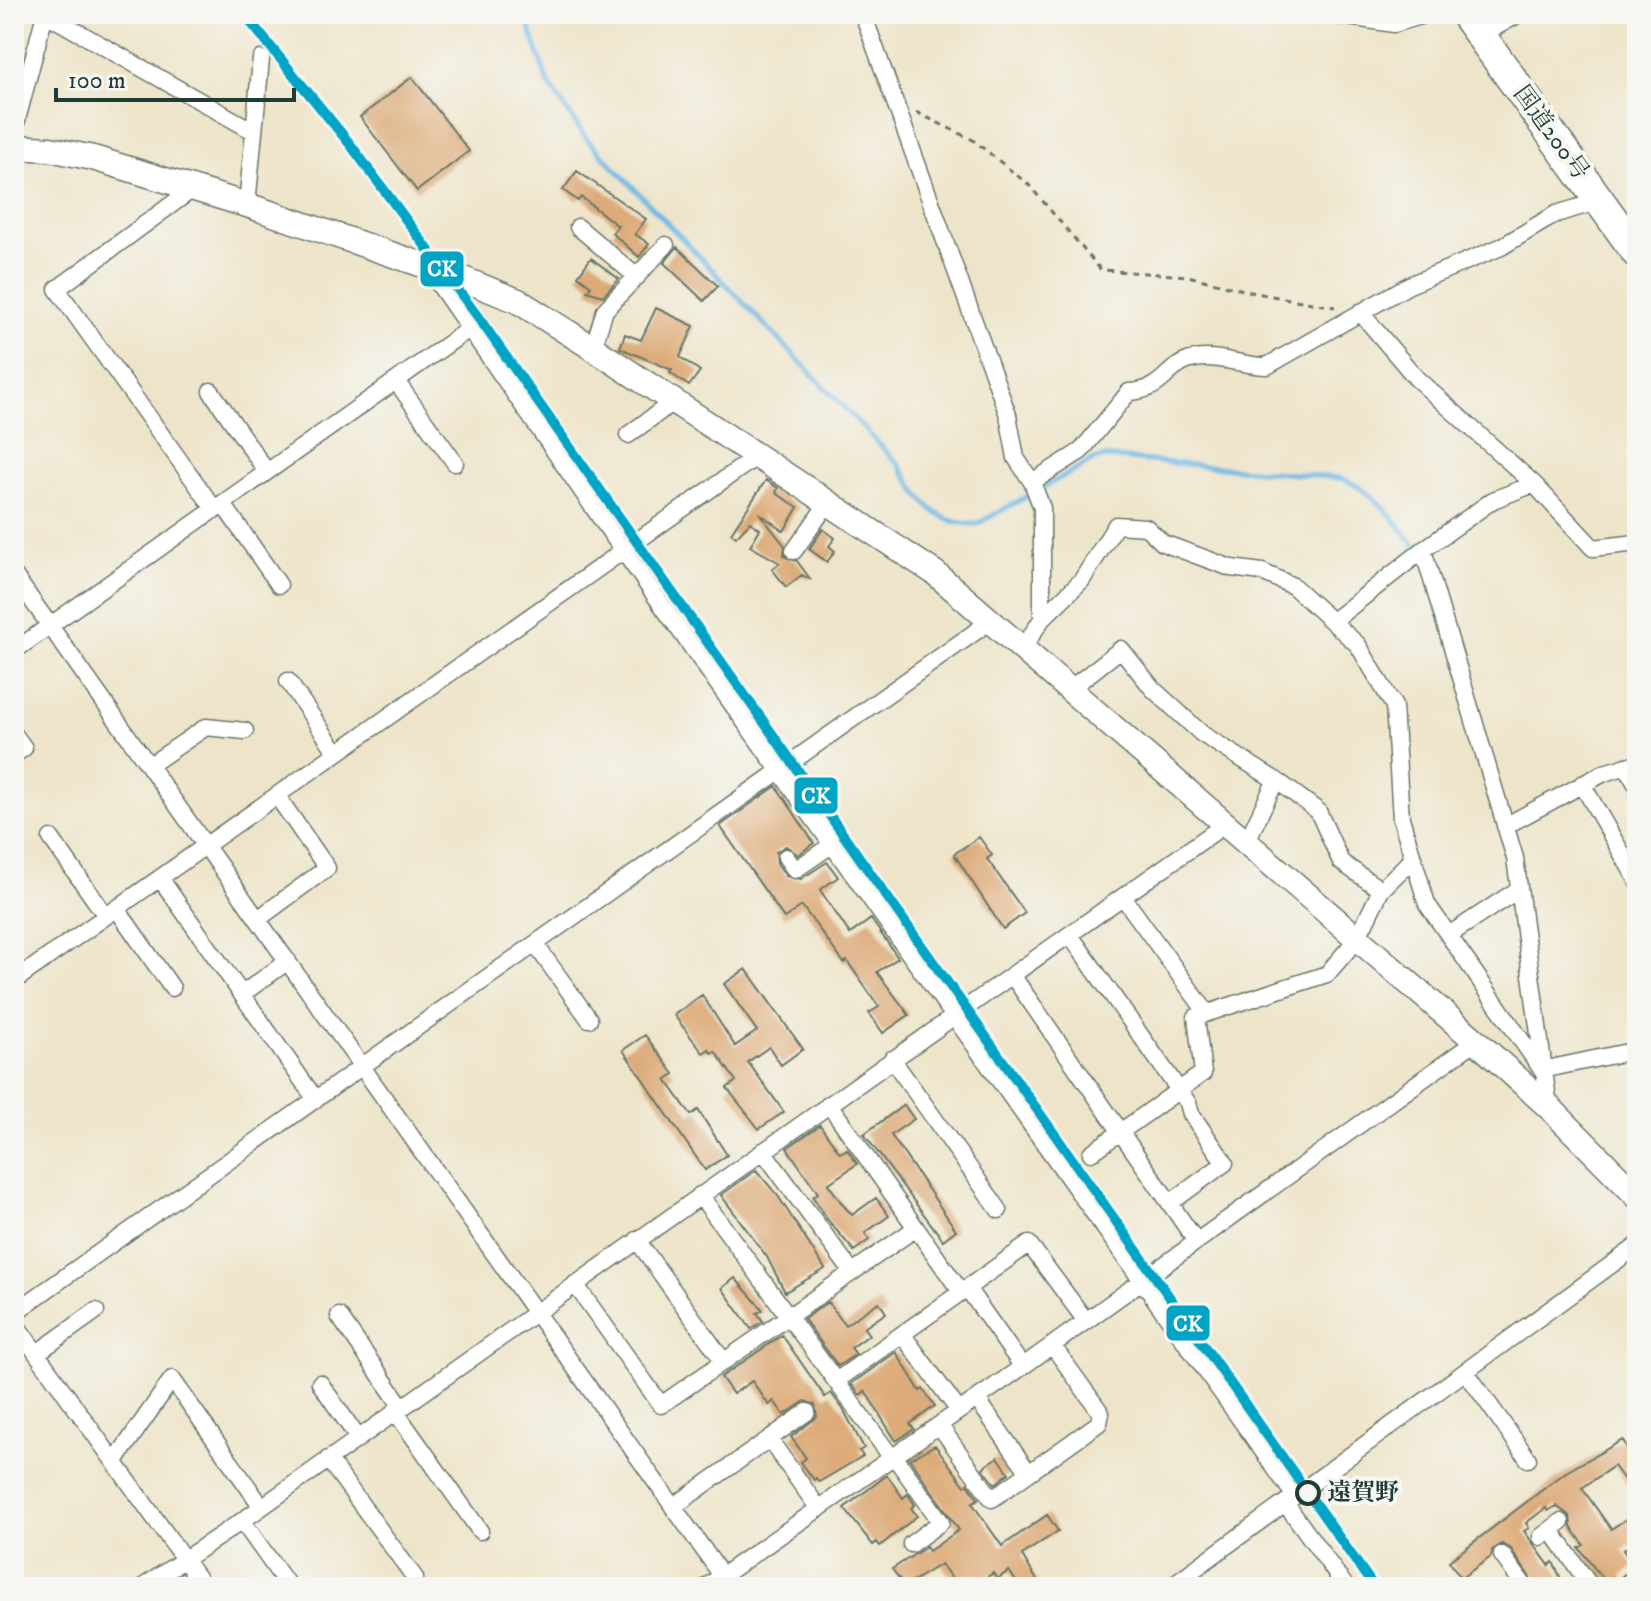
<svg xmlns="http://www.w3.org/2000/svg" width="1651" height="1601" viewBox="0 0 1651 1601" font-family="'IM FELL DW Pica','Noto Serif JP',serif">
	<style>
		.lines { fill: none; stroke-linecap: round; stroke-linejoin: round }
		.stream { stroke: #6cb8e5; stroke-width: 5 }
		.building { fill: #ddab79 }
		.street-casing { stroke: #677768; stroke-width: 19 }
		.secondary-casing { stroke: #677768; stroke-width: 27 }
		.highway-casing { stroke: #677768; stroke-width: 33 }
		.path { stroke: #677768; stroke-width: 3; stroke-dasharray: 6 6; stroke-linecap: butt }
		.street { stroke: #fff; stroke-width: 16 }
		.secondary { stroke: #fff; stroke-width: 24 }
		.highway { stroke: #fff; stroke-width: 30 }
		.rail-1-casing { stroke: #f6f6f2; stroke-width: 16 }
		.rail-1 { stroke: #02a4c6; stroke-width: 10 }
		.stop-dot { fill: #f6f6f2; stroke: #1f3d34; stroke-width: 4 }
		.labels { text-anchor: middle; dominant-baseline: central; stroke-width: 8; stroke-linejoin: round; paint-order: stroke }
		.street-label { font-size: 24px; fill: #1f3d34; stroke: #f6f6f2 }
		.stop-label { font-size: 24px; font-weight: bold; fill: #1f3d34; stroke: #f6f6f2; text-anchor: start }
		.line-badge { stroke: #f6f6f2; stroke-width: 3 }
		.badge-label { font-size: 22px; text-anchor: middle; font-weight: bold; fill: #fff }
	</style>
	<rect width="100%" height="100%" fill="#f6f6f2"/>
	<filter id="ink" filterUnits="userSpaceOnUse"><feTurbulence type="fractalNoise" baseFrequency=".0125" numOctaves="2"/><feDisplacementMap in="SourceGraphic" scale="16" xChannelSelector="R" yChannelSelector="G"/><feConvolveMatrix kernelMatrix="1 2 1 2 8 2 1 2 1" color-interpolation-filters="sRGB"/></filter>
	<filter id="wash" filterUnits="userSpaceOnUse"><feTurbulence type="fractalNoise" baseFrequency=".006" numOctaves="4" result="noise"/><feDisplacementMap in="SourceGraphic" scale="32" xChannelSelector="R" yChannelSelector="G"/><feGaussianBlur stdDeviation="1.8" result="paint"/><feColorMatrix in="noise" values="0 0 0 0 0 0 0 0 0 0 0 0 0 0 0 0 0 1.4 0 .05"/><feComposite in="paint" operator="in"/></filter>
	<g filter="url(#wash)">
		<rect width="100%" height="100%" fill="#eee4c9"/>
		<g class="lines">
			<!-- stream -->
			<path class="stream" d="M525,14L548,83L586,138L899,465C921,498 933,525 977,524L1093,460L1106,457L1340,478C1376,491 1393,519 1416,547
				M178,1565L194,1587"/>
		</g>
		<g id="blocks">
			<!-- building -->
			<path class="building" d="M412,77L469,151L417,191L360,117Z
				M577,171L646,219L635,234L649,244L639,257L612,233L618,226L581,197L578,201L563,190Z
				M677,247L718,286L704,301L664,263Z
				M591,258L619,279L603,296L587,291L591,286L578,276Z
				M656,308L694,326L680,357L700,371L689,386L670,373L672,370L620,348L625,334L641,340Z
				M766,480L778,488L776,493L798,507L784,531L759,513L785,546L784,556L797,561L811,580L802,575L786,587L772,569L780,563L750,546L760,529L750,522L736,537L731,533Z
				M823,529L835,538L829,546L835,551L827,562L809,549Z
				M776,786L814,843L798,855L786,846L776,852L777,863L786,876L801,879L827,862L838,877L820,890L850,934L871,919L898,958L877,972L909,1015L883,1033L869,1013L879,1007L847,961L844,963L802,906L784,918L720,826Z
				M979,837L992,855L987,859L1025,913L1003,929L954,854Z
				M746,969L803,1049L781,1065L769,1047L748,1062L784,1112L759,1129L727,1088L736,1081L715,1051L711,1053L709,1049L703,1053L674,1015L702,995L735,1046L757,1031L724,984Z
				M645,1035L674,1074L666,1080L691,1115L698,1110L727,1155L705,1170L623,1050Z
				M904,1105L914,1119L891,1135L956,1230L943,1240L864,1134Z
				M820,1125L840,1153L847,1149L857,1164L828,1184L844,1206L852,1215L876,1198L889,1216L865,1233L869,1240L854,1251L826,1218L813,1197L818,1193L787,1148Z
				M756,1170L778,1196L825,1269L785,1292L767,1257L721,1195Z
				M735,1278L763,1310L757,1313L763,1321L751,1329L722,1288Z
				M828,1302L845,1325L879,1302L886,1313L864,1328L869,1335L851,1348L856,1354L838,1366L804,1319Z
				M782,1335L825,1397L831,1393L843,1409L864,1448L859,1451L863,1456L819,1482L816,1478L814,1480L801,1462L806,1458L791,1437L817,1417L815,1405L805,1401L784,1415L774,1401L769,1405L752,1381L733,1394L721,1377Z
				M896,1352L920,1391L923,1389L935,1406L910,1424L914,1429L896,1441L865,1391L860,1395L851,1384Z
				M1623,1440L1637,1467V1498L1614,1466L1582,1488L1611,1529L1637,1512V1540L1623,1550L1635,1567L1622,1576L1624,1579L1609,1587L1579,1548L1584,1545L1571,1527L1570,1516L1556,1506L1548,1511L1546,1508L1526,1523L1529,1528L1524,1531L1549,1565L1553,1562L1562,1581L1554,1587H1536L1511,1549L1502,1544L1492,1550L1491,1557L1461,1578L1449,1561L1566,1472Z
				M935,1445L965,1486L968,1484L978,1499L972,1503L1002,1546L1047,1515L1058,1531L1022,1555L1041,1587H1020L1009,1571L997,1579L993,1573L974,1587H958L941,1564L905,1586L892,1569L926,1547L929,1551L959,1530L910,1459Z
				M998,1457L1009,1473L995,1484L983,1468Z
				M887,1475L903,1498L908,1494L915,1505L911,1508L917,1516L880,1546L877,1542L873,1545L844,1508Z"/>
		</g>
	</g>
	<g filter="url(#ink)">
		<use href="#blocks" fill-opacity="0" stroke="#677768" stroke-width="2"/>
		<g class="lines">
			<!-- street casing -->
			<g class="street-casing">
				<path id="street" d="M46,14L253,131
					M863,14L1008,415L1016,458L1032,482L1042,508V619
					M1329,14L1394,24L1428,14
					M14,131L45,14
					M194,188L57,289L215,510
					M247,205L261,59
					M578,227L637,277
					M427,267L624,552L1294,1495
					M1360,312L1417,379L1534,484L1593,548L1637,543
					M593,348L605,310L666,245
					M396,381L455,463
					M211,391L267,472
					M628,435L673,402
					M1032,482L1081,451L1129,392C1165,390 1163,369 1190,360C1214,353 1242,366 1267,366L1409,285L1501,247L1556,214L1600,201
					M223,504L279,585
					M1423,550L1493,500L1534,484
					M794,551L828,503
					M14,575L730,1587
					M1334,620L1423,550L1515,858L1549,1107
					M1023,648L1042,619L1082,580L1116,525L1146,527L1163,543L1231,568L1262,572L1293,586L1358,645L1394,706L1401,818L1427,904L1542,1070
					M14,651L469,329
					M288,681L337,753
					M1070,689L1121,649L1153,689L1202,734L1280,783L1318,811L1341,862L1381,890
					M14,734L24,748L14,755
					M150,765L206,727L245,731
					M1626,766L1637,786
					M1582,784L1637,880
					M1505,826L1604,773L1637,763
					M51,838L106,916
					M1246,843L1276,780
					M786,857L795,870L833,844
					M160,878L316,1100
					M1123,897L1207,1013
					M117,909L172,988
					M258,919L327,868L277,796
					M1070,935L1188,1103L1191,1114L1225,1163L1170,1203
					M1449,935L1519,889
					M535,944L589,1019
					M1012,975L1196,1241
					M14,981L756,457
					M242,994L288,961
					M892,1059L999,1210
					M1542,1070L1637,1050
					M763,1151L852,1272
					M1091,1153L1203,1073L1196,1017L1327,974L1357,939L1381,890L1413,858
					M700,1195L892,1458
					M916,1228L961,1292
					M637,1240L724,1362
					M575,1284L661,1405L916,1228L829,1104
					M967,1288L1022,1366
					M14,1313L992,620
					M339,1316L402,1407
					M14,1322L204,1587
					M902,1334L959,1411
					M37,1353L96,1311
					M1466,1372L1528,1459
					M836,1381L1029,1244L1086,1321
					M320,1383L358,1438
					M977,1399L1029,1473
					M395,1411L480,1531
					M939,1425L992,1499L1099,1423L1101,1413L1052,1345
					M769,1439L819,1509
					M894,1456L941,1522L911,1544
					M328,1459L415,1578
					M115,1461L172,1379L262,1507
					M1286,1504L1346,1587
					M673,1507L807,1412
					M242,1521L289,1587
					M1551,1530L1591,1587
					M1541,1537L1561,1522
					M1502,1555L1525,1587
					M143,1587L242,1521L1224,825
					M706,1587L1008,1377L1476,1041
					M1170,1587L1637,1246"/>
			</g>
			<!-- secondary casing -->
			<g class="secondary-casing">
				<path id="secondary" d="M1478,32L1511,14
					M14,147L50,149L93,158L247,205L458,277L518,301L588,345L935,573L1476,1041L1549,1107L1637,1196"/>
			</g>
			<!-- highway casing -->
			<g class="highway-casing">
				<path id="highway" d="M1465,14L1637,253"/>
			</g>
			<!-- path -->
			<path class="path" d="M916,112L973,140L1029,185L1101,270L1188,276L1255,293L1335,307"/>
			<!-- street -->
			<use href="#street" class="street"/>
			<!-- secondary -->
			<use href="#secondary" class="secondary"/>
			<!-- highway -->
			<use href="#highway" class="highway"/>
			<!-- rail-1 casing -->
			<g class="rail-1-casing">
				<path id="rail-1" d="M244,14L350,144L478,317L1374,1587"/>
			</g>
			<!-- rail-1 -->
			<use href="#rail-1" class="rail-1"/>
		</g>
	</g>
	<!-- markers -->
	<circle class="stop-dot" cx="1308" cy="1493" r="11"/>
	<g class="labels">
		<!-- street labels -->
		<g class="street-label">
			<text transform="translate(1551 133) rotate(54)">国道200号</text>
		</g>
		<!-- stop labels -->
		<g class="stop-label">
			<text x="1327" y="1493">遠賀野</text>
		</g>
	</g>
	<g class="line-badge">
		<rect x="419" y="250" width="46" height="38" rx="8" fill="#02a4c6"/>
		<rect x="793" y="776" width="46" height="39" rx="8" fill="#02a4c6"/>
		<rect x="1165" y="1304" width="46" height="38" rx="8" fill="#02a4c6"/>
	</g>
	<g class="badge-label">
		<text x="442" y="276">CK</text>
		<text x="816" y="803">CK</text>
		<text x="1188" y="1331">CK</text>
	</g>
	<!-- margin -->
	<rect width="1651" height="1601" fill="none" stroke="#f6f6f2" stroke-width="48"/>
	<!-- scale -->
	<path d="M56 88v12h238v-12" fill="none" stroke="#1f3d34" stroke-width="4"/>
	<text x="68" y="88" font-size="24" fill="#1f3d34" stroke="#f6f6f2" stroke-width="6" paint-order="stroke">100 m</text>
</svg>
